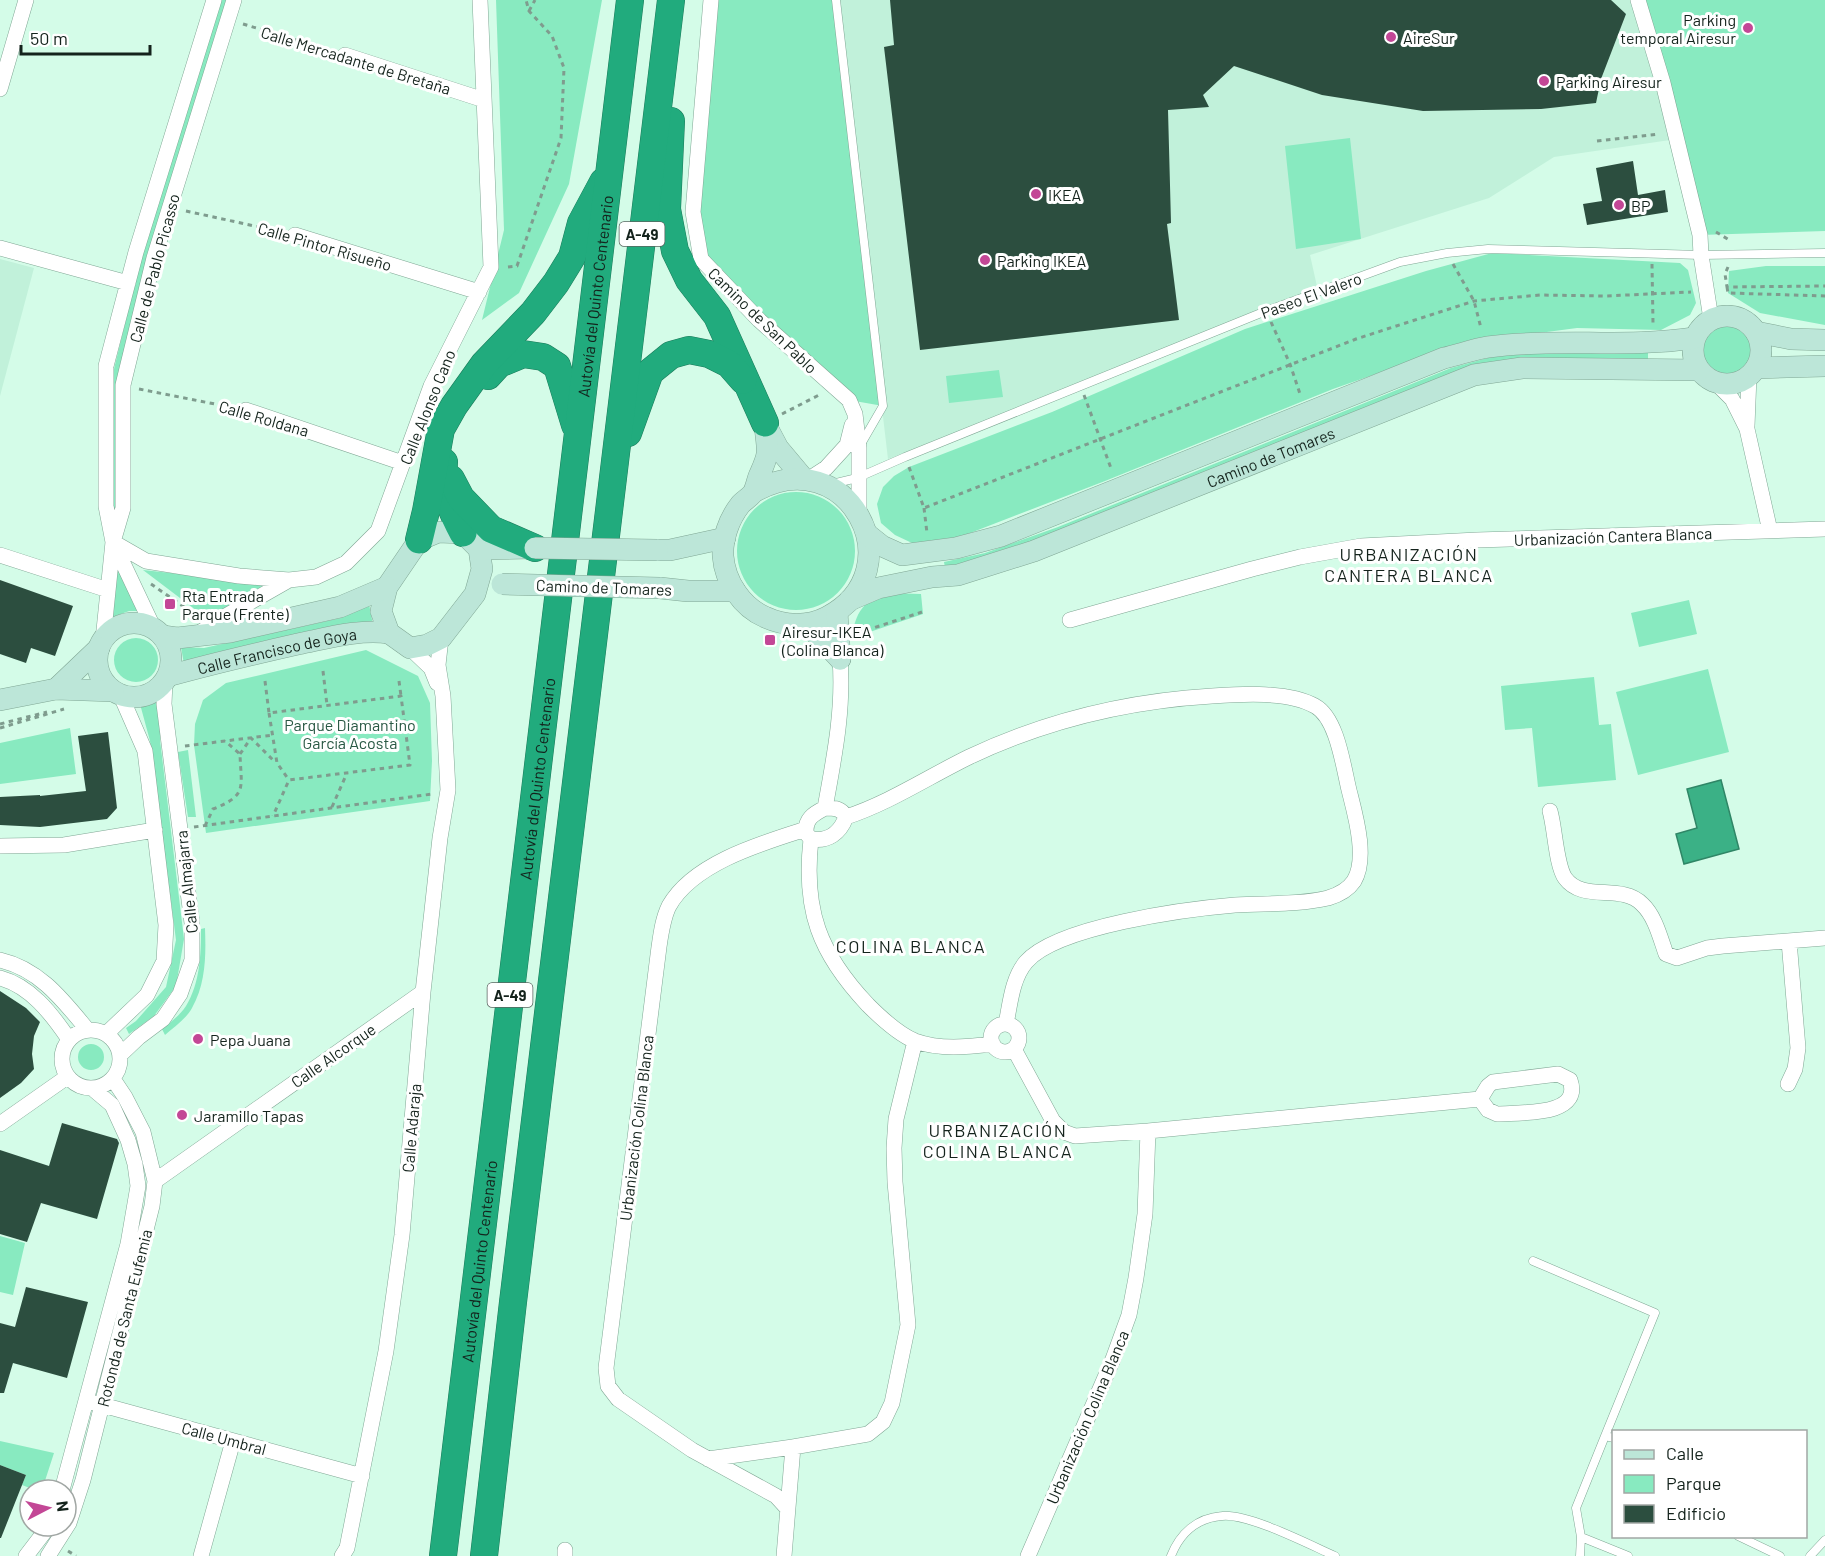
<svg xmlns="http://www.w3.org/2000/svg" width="1825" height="1556" viewBox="0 0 1825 1556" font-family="Barlow,sans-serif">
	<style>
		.built { fill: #c1f1da }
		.green { fill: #88eac0 }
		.water { fill: #3bb186; stroke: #2f8666; stroke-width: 1.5 }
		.building { fill: #2c4e3f }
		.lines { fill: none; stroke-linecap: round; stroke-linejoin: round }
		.lane-casing { stroke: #81a795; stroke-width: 9 }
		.street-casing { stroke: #81a795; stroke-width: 16 }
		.secondary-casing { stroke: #81a795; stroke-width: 22 }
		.highway-casing { stroke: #1c7b5b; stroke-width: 28 }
		.path { stroke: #7f9c8e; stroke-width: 3; stroke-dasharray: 4.5 4.5; stroke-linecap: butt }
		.lane { stroke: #fff; stroke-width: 8 }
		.street { stroke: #fff; stroke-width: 15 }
		.secondary { stroke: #bce6d8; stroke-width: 21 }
		.highway { stroke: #21ab7d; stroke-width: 27 }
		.secondary-bridge-casing { stroke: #81a795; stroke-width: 22; stroke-linecap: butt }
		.secondary-bridge { stroke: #bce6d8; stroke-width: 21 }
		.poi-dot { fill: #c34796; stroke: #fff; stroke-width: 2 }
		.labels { text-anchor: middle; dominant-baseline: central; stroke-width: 6; stroke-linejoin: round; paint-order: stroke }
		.shield { fill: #fff; stroke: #5a6560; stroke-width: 1.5 }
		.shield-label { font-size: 15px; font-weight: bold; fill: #14231c }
		.poi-label { font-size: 16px; fill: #14231c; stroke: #fff; text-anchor: start }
		.street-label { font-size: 16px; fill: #14231c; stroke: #fff }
		.park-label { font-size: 16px; fill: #2a5945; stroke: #fff }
		.neighbourhood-label { font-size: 18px; letter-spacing: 1.5px; fill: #14231c; stroke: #fff }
	</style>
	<rect width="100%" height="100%" fill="#d4fce8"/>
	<!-- built -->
	<path class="built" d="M834,0H1638L1677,139L1554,157L1489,198L1310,255L1318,291L888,459Z
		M0,259L34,268L0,396Z"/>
	<!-- green -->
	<path class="green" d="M221,0H227L147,258L120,369L122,506L114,512V369L141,258Z
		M496,0H602L569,184L519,293L482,320L504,230Z
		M711,0H834L883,406L849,400L701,259L693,212Z
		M1634,0H1825V231L1700,235Z
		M1350,138L1361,239L1296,249L1285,146Z
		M1492,253L1680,263L1688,270L1696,303L1690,315L1661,330L1577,328L1464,343L1333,389L1105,481L947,542L912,543L895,535L881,523L877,504L883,487L894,476L909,467L1052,412L1245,329L1426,271Z
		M1766,266H1825V325L1760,313L1728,293L1729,271Z
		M1702 349a25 25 0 1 1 50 0a25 25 0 1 1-50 0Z
		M1648,352V359L1540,360L990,559L945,568L944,562L985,553L1058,527L1451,368L1495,356L1536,353Z
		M999,370L1003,397L949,403L946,376Z
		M737 551a59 59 0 1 1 118 0a59 59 0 1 1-118 0Z
		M115,570H120L139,611H129L113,617Z
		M143,570L271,584L209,620Z
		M888,593L921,594L923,614L852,638C855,613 864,599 888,593Z
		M1689,600L1697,634L1639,647L1631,613Z
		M369,604L373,625L343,624L184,664L181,647L204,648L341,618Z
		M114 660a22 22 0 1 1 44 0a22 22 0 1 1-44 0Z
		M366,650L418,676L430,703L432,761L430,801L206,833L194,745L195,724L203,700L226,683Z
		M1708,669L1729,752L1638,775L1616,692Z
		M1594,677L1599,725L1611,724L1616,780L1538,787L1532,728L1505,730L1501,686Z
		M165,696L160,740L184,939L176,986L154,1016L129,1034L126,1028L136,1021L166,987L176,940L150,741L140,704Z
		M70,728L76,774L0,784V743Z
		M188,750L196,817H188L178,752Z
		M205,928C206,955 206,983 192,1008C187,1018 174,1027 165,1035L162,1029C170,1023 180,1015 186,1006C200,983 201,955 201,929Z
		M78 1057a13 13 0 1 1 26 0a13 13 0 1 1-26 0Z
		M0,1236L25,1243L13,1295L0,1292Z
		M0,1441L54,1453L42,1490H35L22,1485L26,1475L0,1465Z"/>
	<!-- water -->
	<path class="water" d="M1721,780L1739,849L1684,864L1676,834L1697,828L1687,789Z"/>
	<!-- building -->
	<path class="building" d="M890,0H1611L1626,14L1601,79L1596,103L1541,109L1423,111L1322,95L1234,66L1203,95L1209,107L1168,110L1171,223L1167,224L1179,320L920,350L884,47L894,45Z
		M1633,161L1638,195L1665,190L1668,212L1587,225L1583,204L1602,201L1596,168Z
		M0,580L73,606L55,656L31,648L26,663L0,654Z
		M108,732L117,808L107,819L40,827L0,825V797L40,795V796L86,791L78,736Z
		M0,991L26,1008L40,1022L34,1036L32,1054L34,1069L21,1083L0,1098Z
		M62,1123L117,1139L119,1143L97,1219L41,1203L27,1242L0,1234V1150L49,1166Z
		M26,1287L88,1302L67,1378L13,1363L4,1393H0V1323L15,1327Z
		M0,1465L26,1475L1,1538H0Z"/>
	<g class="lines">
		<!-- lane casing -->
		<g class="lane-casing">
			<path id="lane" d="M836,0L883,406L861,444
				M832,484L857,478L905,457L1266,311L1400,262L1447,253L1488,249L1701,255L1825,253
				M1533,1261L1655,1313L1605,1436L1614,1438
				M1605,1436L1576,1508L1581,1537L1628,1556
				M1738,1536L1780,1556
				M1171,1556C1180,1533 1197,1518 1222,1516C1248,1513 1310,1545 1335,1556
				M1580,1556L1581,1537
				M1810,1556L1825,1540"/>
		</g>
		<!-- street casing -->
		<g class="street-casing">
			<path id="street" d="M711,0L693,212L701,259L759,320L849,400L855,414L859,448V515
				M1638,0L1663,83L1700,235L1701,255L1711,319
				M345,55L484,100
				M0,89L26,0
				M295,235L479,292
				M0,248L128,283
				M1715,382L1732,399L1747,429L1770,531
				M246,410L403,463
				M1747,426L1749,376
				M809,479L826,468L847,445L852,425
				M113,542L146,561L239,576L289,580L316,577L346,563L378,531L431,386L491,267L480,0
				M0,555L108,590
				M1070,620L1252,569L1300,557L1361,546L1477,540L1825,529
				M154,629L113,542L123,508V385L154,258L234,0
				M199,633L224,617L289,580
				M103,640L113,542L106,506V366L136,252L214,0
				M410,648L431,668L437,683
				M825,808C834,758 844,710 840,659
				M825,808C835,808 841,808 846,817C840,833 828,842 811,839L806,833C805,819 813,814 825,808Z
				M1550,811C1555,828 1556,865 1565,878C1583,903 1621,883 1642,904C1655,916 1660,937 1666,954L1677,958L1707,948L1723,946L1825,938
				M846,817C889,803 928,777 969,757C1045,721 1128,701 1212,696C1242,694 1289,691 1315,706C1337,718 1343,765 1349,790C1355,814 1368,858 1354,881C1348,890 1338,895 1328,898C1298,905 1265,903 1235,905C1187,909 1057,926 1026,962C1012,978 1010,1005 1006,1024
				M811,839C803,910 819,953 868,1005C881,1018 898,1034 915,1041C940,1050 967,1047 993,1044
				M0,846L64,845L155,830
				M0,960C39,969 62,999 86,1028
				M0,978C30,986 51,1013 68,1038
				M991 1038a14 14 0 1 1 28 0a14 14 0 1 1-28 0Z
				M62 1059a29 29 0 1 1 58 0a29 29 0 1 1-58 0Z
				M107,1033L147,995L164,961L166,925L145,751L121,696
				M1014,1049L1053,1121L1064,1132L1075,1136L1148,1131L1480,1099L1488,1086L1493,1082L1558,1074L1570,1080C1583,1117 1520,1112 1497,1114L1488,1110L1480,1099
				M120,1055L139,1037L163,1019L180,994L192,960V923L164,704L165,682
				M1788,1084L1795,1069L1798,1048L1789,941
				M0,1124L67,1077
				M155,1181L423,992
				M95,1403L362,1476
				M708,1459L793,1447
				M62,1490L128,1244L138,1186L135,1164L128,1140L112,1105L93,1089
				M787,1508L776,1496L692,1450L618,1399L608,1386L606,1368L659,947C661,933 663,918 669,906C693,863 762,843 806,829
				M26,1556L49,1526
				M48,1556L69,1523L83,1480L152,1206L155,1181L143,1132L125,1097L113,1079
				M201,1556L233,1441
				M342,1556L347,1548L386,1351L402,1235L423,992L440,838L448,790L443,696L438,665L441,638
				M565,1556V1550
				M784,1556L793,1447L868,1434L883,1422L892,1403L908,1325L895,1182L894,1148L896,1119L915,1041
				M1028,1556L1113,1359L1129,1315L1136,1278L1145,1214L1148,1131"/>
		</g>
		<!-- secondary casing -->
		<g class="secondary-casing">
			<g id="secondary">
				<circle cx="1727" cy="350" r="34"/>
				<path d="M1756,332L1791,339L1825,340"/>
				<path d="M1756,368L1825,366"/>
				<path d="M768,429L778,448L804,479"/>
				<path d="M754,492C847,438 917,570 827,617C808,627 784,626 765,617C742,607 725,582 723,556C722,539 729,519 740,505C743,501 749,498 753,493C756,488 757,481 759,476C762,469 766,461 767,454C768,444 765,433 765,423"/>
				<path d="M438,532L463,533L479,549L482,569L475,594L441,638L427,645L410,648L389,633L381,611L387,587L419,540Z"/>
				<path d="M867,534L882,546L902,555L956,548L1001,536L1444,358C1458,355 1474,349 1488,347C1557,338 1626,348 1694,338"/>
				<path d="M479,549L530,548"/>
				<path d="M657,550H670L725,538"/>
				<path d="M660,588L688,591H735"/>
				<path id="s1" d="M850,600L878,588L932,577L958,575L1034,551L1474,375L1522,368L1699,370"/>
				<path d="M837,612L840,659"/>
				<circle cx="134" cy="660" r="37"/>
				<path d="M807,624L840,659"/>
				<path d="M163,636L177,638L230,632L340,607L387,587"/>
				<path id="s2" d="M168,676C211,664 254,654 298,644C328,638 358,629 389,633"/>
				<path d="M56,689L99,648"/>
				<path d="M0,700L56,689L113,691"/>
			</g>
		</g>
		<!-- highway casing -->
		<g class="highway-casing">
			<g id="highway">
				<path d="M671,121L667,209L675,251L689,280L717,316L765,423"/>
				<path d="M488,376L499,364L523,354L543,357L557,366L575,425"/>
				<path d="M628,433L650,372L671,355L689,350L709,354L729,364L743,380"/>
				<path d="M444,462C442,488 451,511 463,533"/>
				<path d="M451,479L461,498L491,529L535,548"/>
				<path d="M419,540L426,511L441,429L454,406L484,364L533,313L556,283L572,257L581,223L603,182"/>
				<path id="s3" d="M443,1556L630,0"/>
				<path d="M484,1556L513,1302L671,0"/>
			</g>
		</g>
		<!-- path -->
		<path class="path" d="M529,11L535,0
			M243,24L332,51
			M1597,141L1659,134
			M186,211L282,232
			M1716,232L1731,241
			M1453,264L1474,301L1481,328
			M1652,264L1653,323
			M508,267L517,266L561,138L564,68L552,36L529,11L526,0
			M1728,267L1725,274L1727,287L1825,286
			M1727,287L1728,293L1825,296
			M1271,322L1290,364L1301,397
			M139,389L230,407
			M1084,395L1112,471
			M782,414L819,395
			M909,467L924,508L1356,339L1474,301L1540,295L1606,296L1691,292
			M924,508L927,533
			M151,584L197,616
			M858,633L922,612
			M323,671L327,705
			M265,681L269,713L401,696L410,765L289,780L273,816
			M399,681L401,696
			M269,713L277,763L289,780
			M0,724L47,712
			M0,728L64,709
			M185,746L273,735
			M240,754L251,738L275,762
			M332,807L347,773
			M205,826L213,809C248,795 241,788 240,754L225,741
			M194,827L432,794
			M68,1551L76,1556"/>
		<!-- lane -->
		<use href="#lane" class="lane"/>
		<!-- street -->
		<use href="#street" class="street"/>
		<!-- secondary -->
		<use href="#secondary" class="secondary"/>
		<!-- highway -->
		<use href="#highway" class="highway"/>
		<!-- secondary-bridge casing -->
		<g class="secondary-bridge-casing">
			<path id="secondary-bridge" d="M535,548L657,550
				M502,584L660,588"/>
		</g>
		<!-- secondary-bridge -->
		<use href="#secondary-bridge" class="secondary-bridge"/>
	</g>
	<!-- markers -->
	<g class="poi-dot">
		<circle cx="1748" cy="28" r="6"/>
		<circle cx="1391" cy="37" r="6"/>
		<circle cx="1544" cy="81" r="6"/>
		<circle cx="1036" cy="194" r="6"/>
		<circle cx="1619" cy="205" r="6"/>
		<circle cx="985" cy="260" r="6"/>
		<rect x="164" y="598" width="12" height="12" rx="3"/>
		<rect x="764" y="634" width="12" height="12" rx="3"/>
		<circle cx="198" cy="1039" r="6"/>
		<circle cx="182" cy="1115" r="6"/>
	</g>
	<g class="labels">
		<!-- shield labels -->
		<g class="shield">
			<rect x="619.5" y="222" width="45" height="24" rx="4.5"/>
			<rect x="487.5" y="983" width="45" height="24" rx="4.5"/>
		</g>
		<g class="shield-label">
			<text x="642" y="234">A-49</text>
			<text x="510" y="995">A-49</text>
		</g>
		<!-- poi labels -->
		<g class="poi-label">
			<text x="1736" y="19" text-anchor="end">Parking<tspan x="1736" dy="18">temporal Airesur</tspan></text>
			<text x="1403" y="37">AireSur</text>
			<text x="1556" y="81">Parking Airesur</text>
			<text x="1048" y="194">IKEA</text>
			<text x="1631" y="205">BP</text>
			<text x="997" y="260">Parking IKEA</text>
			<text x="182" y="595">Rta Entrada<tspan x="182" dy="18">Parque (Frente)</tspan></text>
			<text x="782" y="631">Airesur-IKEA<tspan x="782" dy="18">(Colina Blanca)</tspan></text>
			<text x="210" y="1039">Pepa Juana</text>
			<text x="194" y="1115">Jaramillo Tapas</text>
		</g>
		<!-- street labels -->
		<g class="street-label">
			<text transform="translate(356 60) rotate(17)">Calle Mercadante de Bretaña</text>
			<text transform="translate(325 246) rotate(16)">Calle Pintor Risueño</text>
			<text transform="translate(154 268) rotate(-75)">Calle de Pablo Picasso</text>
			<text stroke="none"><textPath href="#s3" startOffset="1269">Autovía del Quinto Centenario</textPath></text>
			<text transform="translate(1311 295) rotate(-20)">Paseo El Valero</text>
			<text transform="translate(763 320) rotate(44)">Camino de San Pablo</text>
			<text transform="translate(427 407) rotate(-68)">Calle Alonso Cano</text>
			<text transform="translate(264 418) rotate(16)">Calle Roldana</text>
			<text stroke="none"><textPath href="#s1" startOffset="446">Camino de Tomares</textPath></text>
			<text transform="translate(1613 536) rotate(-2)">Urbanización Cantera Blanca</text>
			<text transform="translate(604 587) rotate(2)">Camino de Tomares</text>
			<text stroke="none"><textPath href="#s2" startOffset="112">Calle Francisco de Goya</textPath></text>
			<text stroke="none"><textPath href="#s3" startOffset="783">Autovía del Quinto Centenario</textPath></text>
			<text transform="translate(186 882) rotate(-96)">Calle Almajarra</text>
			<text transform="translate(333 1055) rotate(-35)">Calle Alcorque</text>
			<text transform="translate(411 1128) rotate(-85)">Calle Adaraja</text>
			<text transform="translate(636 1128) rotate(-83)">Urbanización Colina Blanca</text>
			<text stroke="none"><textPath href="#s3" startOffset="297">Autovía del Quinto Centenario</textPath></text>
			<text transform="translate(124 1318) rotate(-76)">Rotonda de Santa Eufemia</text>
			<text transform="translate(1087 1417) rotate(-67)">Urbanización Colina Blanca</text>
			<text transform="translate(224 1438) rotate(15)">Calle Umbral</text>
		</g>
		<!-- park labels -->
		<g class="park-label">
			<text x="350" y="724">Parque Diamantino<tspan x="350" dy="18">García Acosta</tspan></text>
		</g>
		<!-- neighbourhood labels -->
		<g class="neighbourhood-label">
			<text x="1409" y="554">URBANIZACIÓN<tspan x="1409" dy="21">CANTERA BLANCA</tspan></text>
			<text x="911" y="946">COLINA BLANCA</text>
			<text x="998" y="1130">URBANIZACIÓN<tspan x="998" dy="21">COLINA BLANCA</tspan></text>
		</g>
	</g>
	<!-- legend -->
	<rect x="1612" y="1430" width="195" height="108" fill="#ffffff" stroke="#a1a7a4" stroke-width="1.5"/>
	<rect x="1624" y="1450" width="30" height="9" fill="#bce6d8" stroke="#a1a7a4" stroke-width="1.5"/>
	<text x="1666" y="1460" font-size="18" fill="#14231c">Calle</text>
	<rect x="1624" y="1475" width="30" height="18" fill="#88eac0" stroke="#a1a7a4" stroke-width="1.5"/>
	<text x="1666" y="1490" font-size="18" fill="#14231c">Parque</text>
	<rect x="1624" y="1505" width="30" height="18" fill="#2c4e3f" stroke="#a1a7a4" stroke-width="1.5"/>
	<text x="1666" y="1520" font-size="18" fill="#14231c">Edificio</text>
	<!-- north arrow -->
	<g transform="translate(48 1508) rotate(83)"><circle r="28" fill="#ffffff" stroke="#a1a7a4" stroke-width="1.5"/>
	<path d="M0-4.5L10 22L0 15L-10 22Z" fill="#c34796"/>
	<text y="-9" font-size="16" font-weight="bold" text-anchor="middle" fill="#14231c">N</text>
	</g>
	<!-- scale -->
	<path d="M21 45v9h129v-9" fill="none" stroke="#14231c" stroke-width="3"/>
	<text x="30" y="45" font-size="18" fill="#14231c" stroke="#ffffff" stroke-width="4.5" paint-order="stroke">50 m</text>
</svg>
